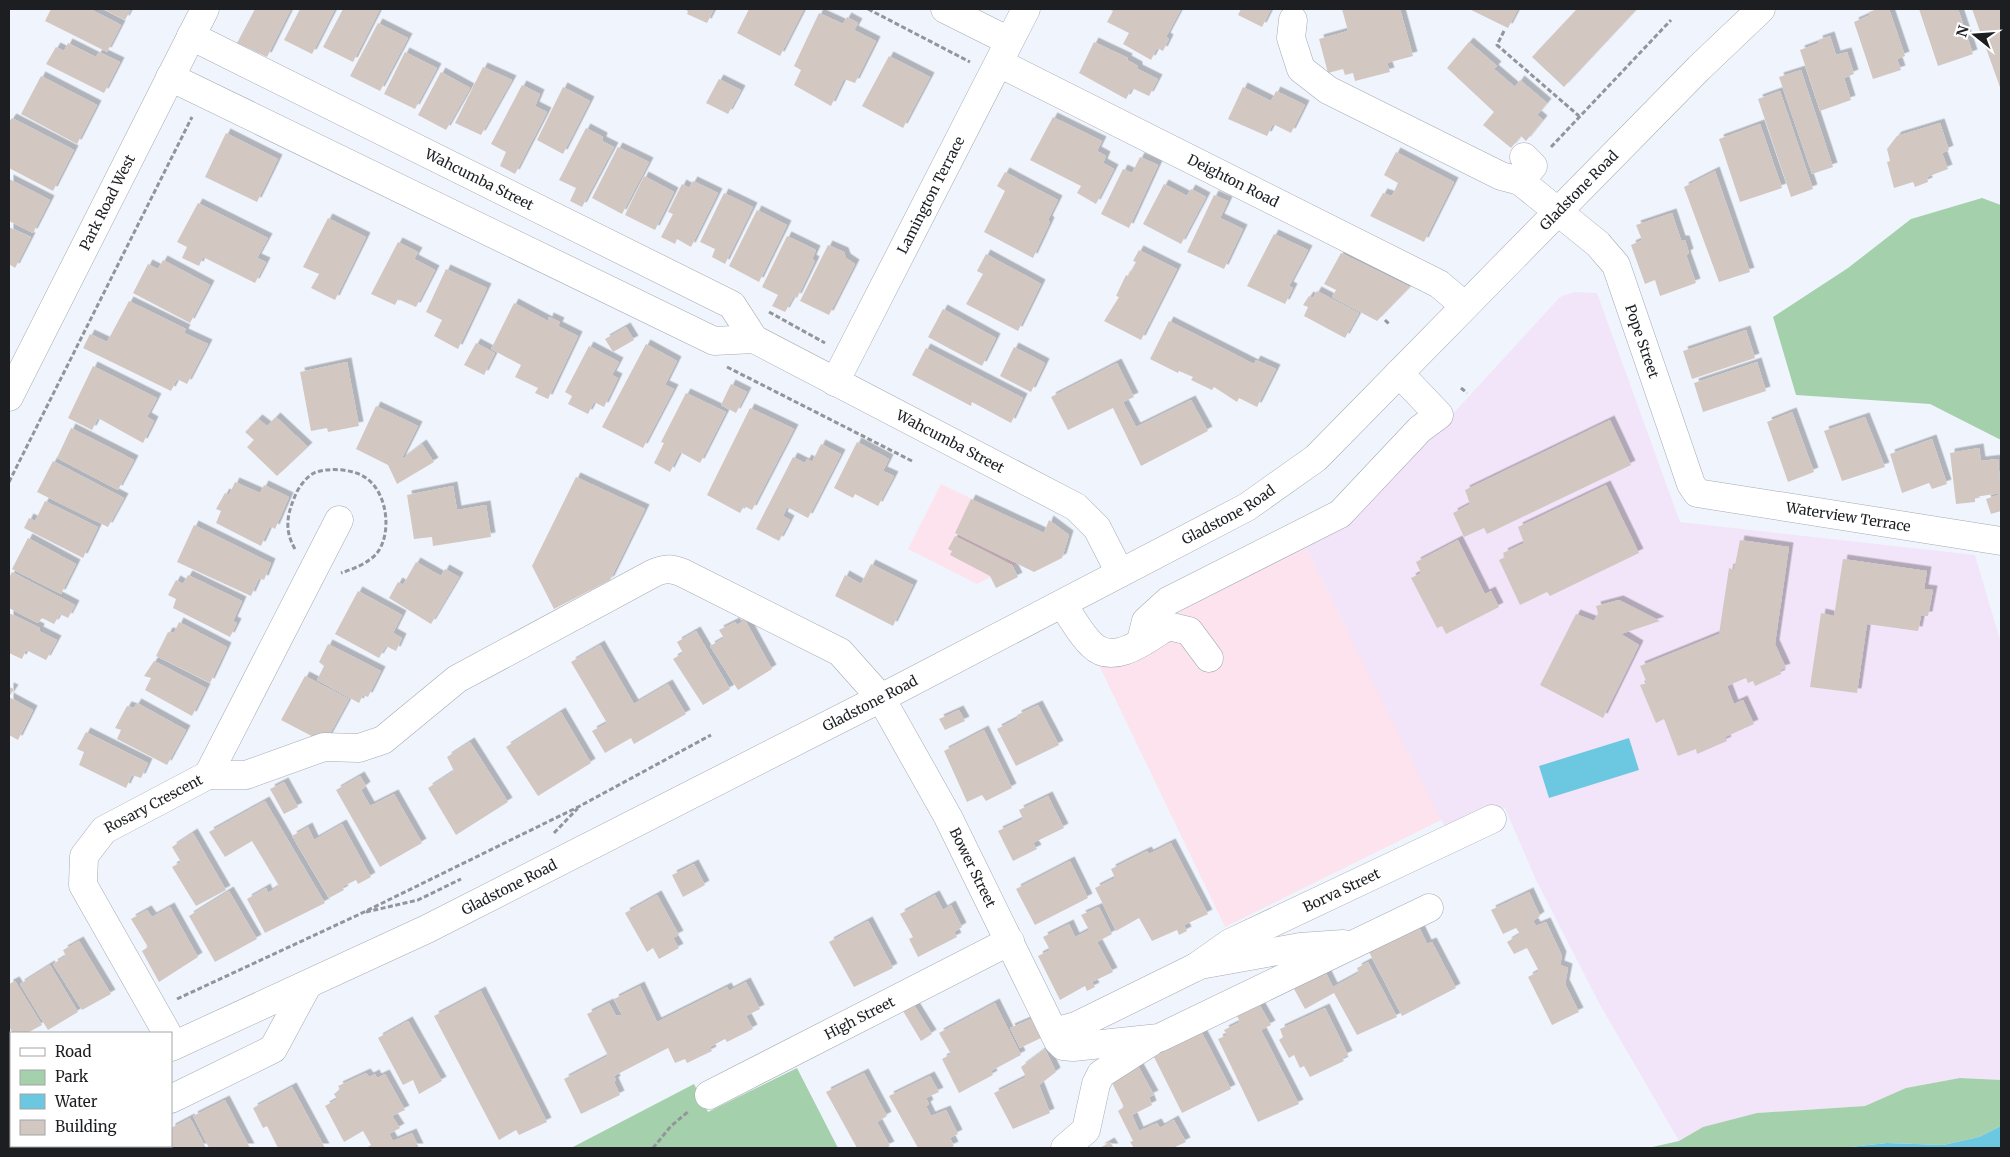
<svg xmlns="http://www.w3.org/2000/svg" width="2010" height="1157" viewBox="0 0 2010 1157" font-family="Merriweather,serif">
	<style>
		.commercial { fill: #fce3ed }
		.education { fill: #f2e5f9 }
		.green { fill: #a4d0ac }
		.water { fill: #6cc7e1 }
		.building { fill: #d3c7c2; filter: url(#shadow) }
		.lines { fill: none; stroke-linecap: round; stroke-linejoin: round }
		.minor-casing { stroke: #a4aab3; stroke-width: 29 }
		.major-casing { stroke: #a4aab3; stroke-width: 29 }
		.path { stroke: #92959b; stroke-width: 3; stroke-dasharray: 5 2.5; stroke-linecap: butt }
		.minor { stroke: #fff; stroke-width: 28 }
		.major { stroke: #fff; stroke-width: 28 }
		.labels { text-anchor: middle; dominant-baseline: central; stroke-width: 4; stroke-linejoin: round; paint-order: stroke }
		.street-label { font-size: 14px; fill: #1c1e21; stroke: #fff }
	</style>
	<defs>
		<filter id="shadow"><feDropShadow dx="4.5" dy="-4.5" stdDeviation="0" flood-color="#0004"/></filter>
	</defs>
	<rect width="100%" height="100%" fill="#f0f5fd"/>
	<!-- commercial -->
	<path class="commercial" d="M941,484L1043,533L1052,546L977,584L908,549Z
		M1303,542L1443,819L1225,927L1096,659Z"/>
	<!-- education -->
	<path class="education" d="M1574,292L1597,293L1680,522L1975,555L2001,643V1080L1960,1078L1907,1088L1865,1106L1757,1113L1703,1127L1679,1141L1599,1003L1536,880L1505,808L1448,833L1303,542L1439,429L1560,297Z"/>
	<!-- green -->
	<path class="green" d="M1982,198L2001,205V440L1930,404L1796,395L1773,317L1848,268L1911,219Z
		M797,1068L838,1148H571L694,1084L708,1112Z
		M1960,1078L2001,1080V1126L1979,1137L1943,1145L1887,1143L1841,1148H1648L1679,1141L1703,1127L1757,1113L1865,1106L1906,1088Z"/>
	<!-- water -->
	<path class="water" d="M1629,738L1639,770L1549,798L1539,766Z
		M2001,1126V1148H1841L1887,1143L1943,1145L1979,1137Z"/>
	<!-- building -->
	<path class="building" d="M51,9H90L121,25L107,52L45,21Z
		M103,9H131L125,20Z
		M255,9H291L267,57L237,43Z
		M300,9H335L312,54L284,40Z
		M343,9H380L353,62L323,47Z
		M683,9H714L707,23L687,14L688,11Z
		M749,9H804L780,56L737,33Z
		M1108,9H1181L1166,37L1169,39L1163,51L1157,48L1151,60L1123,44L1129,33L1107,22L1113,11Z
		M1241,9H1271L1262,27L1238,15Z
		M1342,9H1400L1413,56L1387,63L1390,72L1355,81L1353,73L1345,75L1343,69L1328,73L1319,39L1348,31Z
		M1469,9H1518L1508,28Z
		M1577,9H1637L1564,87L1532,57Z
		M1878,9H1889L1905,56L1897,59L1901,70L1873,79L1854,22L1870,15L1869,12Z
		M1919,9H1958L1973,54L1938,66Z
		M1972,9H2001V90Z
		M819,13L843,24L847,17L858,23L854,30L876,41L855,83L844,79L831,106L794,85L801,70L794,66Z
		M378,23L408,38L380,91L350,76Z
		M1830,36L1836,55L1847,52L1854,74L1844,78L1851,100L1820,111L1800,50L1819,43L1818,40Z
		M1094,42L1128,58L1127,60L1138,66V69L1158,79L1149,96L1132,88L1126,99L1079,73Z
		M1469,42L1497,66L1494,69L1515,87L1520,80L1547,103L1537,115L1543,120L1526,141L1521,136L1511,148L1483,125L1494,112L1447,68Z
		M68,43L96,57L99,52L120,62L104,93L46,64L56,47L64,51Z
		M405,52L437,68L415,109L384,94Z
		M889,56L930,77L903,128L862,106Z
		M483,67L512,80L481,135L455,123Z
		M1801,70L1833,167L1812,174L1779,77Z
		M441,72L470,88L446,130L418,115Z
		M41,76L97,105L77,144L21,114Z
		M719,79L741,90L728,114L706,103Z
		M522,85L540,94L535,106L547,112L515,174L500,166L506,152L491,144Z
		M563,87L590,101L563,154L537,140Z
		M1243,87L1271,101L1276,91L1305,105L1291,133L1273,124L1267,136L1228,119Z
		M1780,91L1813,189L1791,197L1758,99Z
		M1053,117L1102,141L1097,151L1106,156L1103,163L1114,169L1096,204L1077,193L1081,186L1030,160Z
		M12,118L74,150L53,191L9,168V122Z
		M1940,123L1949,150L1942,153L1948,169L1927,177L1928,182L1915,187L1913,182L1894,188L1887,162L1890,161L1887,149L1897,136Z
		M1760,124L1782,188L1740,202L1719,139Z
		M586,128L603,137L602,141L614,147L582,207L570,201L576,188L559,180Z
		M226,133L278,159L257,202L205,177Z
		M618,147L649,162L622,214L592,198Z
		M1396,152L1454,182L1424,242L1370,216L1383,193L1392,196L1398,183L1384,175Z
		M1140,157L1158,165L1129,228L1101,214L1123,169L1132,173Z
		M1715,171L1750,272L1719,282L1684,187Z
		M1005,172L1058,200L1048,220L1050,222L1033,258L984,232L1005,191L997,186Z
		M644,176L674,192L655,230L625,215Z
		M9,179L50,200L33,233L9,221Z
		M693,181L718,193L691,247L677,239L675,244L661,237L673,214L668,212L682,184L689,188Z
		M1164,184L1187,196L1191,189L1206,197L1181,244L1143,224Z
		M724,193L753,207L725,264L712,257L715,249L700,242Z
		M1214,195L1228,201L1220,218L1243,229L1224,269L1187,252Z
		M198,203L268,238L257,258L266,262L255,283L203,257L199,266L182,258L187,247L177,242Z
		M757,210L787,225L759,282L729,266Z
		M1672,213L1681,240H1685L1689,253L1686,255L1696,283L1660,296L1655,280L1645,284L1631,245L1642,240L1636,225Z
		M328,218L366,237L335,300L311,288L319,274L303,267Z
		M9,227L31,237L15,268L9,264Z
		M1274,234L1308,250L1289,286L1293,288L1285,304L1247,286Z
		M787,236L816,250L812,259L815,261L797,298L794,296L785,312L772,306L778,295L762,287Z
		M398,242L418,252L414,259L435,270L416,307L398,299L395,305L371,294Z
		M828,245L844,252L846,258L855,264L829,315L800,301Z
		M1139,250L1177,269L1141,340L1104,321L1119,297L1116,296L1126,275L1128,276L1136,262L1133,261Z
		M1341,253L1410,287L1377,321L1332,297L1336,290L1324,284Z
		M986,254L1041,284L1018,331L966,304L983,274L977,271Z
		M163,260L210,285L190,323L133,293L148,264L158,269Z
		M446,269L487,288L458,349L434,336L442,320L426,312Z
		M1317,291L1359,313L1345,338L1304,316L1308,307L1303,305L1309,296L1313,298Z
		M129,301L186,329L184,333L208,344L187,384L177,379L171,391L83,348L90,334L107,342Z
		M514,303L548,321L549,317L560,322L558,326L578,336L548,399L535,393L538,388L515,377L521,365L491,349Z
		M943,309L996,338L982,366L928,337Z
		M1169,321L1254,364L1256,360L1276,369L1257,407L1239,398L1237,402L1214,387L1212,390L1191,380L1193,377L1179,371L1178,373L1150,359Z
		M626,327L634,340L613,352L605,339Z
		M1746,330L1755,358L1692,379L1683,351Z
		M476,343L495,353L484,375L464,365Z
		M646,344L677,361L665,385L674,389L643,448L602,427Z
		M589,346L619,362L612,375L618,378L604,407L594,402L588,414L568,404L572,396L565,392Z
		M1014,347L1045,363L1031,392L1000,376Z
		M926,348L1023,398L1011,423L972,402L971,406L912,375Z
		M347,362L359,426L328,432L327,428L311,431L300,372Z
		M1757,362L1766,391L1703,412L1694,383Z
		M1117,363L1134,397L1123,402L1136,427L1191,400L1208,431L1141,466L1113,408L1068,430L1051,397Z
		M93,366L157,398L147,417L154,421L143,443L98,418L92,430L68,418Z
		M731,384L747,392L736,413L721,405Z
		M686,393L726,412L700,463L680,452L670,472L654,463L664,443L661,442Z
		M376,406L418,426L401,460L422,444L434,462L397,484L388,465L356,449Z
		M750,408L794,429L752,510L744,506L740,513L707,495Z
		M1792,412L1814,472L1788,482L1767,422Z
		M276,417L308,447L277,476L247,447L254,440L245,432L258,419L267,426Z
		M1865,417L1885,467L1842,481L1824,431Z
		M1610,420L1631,465L1487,534L1484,528L1464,537L1453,513L1470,504L1465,490Z
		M71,428L134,460L118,490L57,458Z
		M1932,439L1947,484L1932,489L1929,483L1902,493L1890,454Z
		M857,442L889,459L883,471L894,476L878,506L855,494L853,498L834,488Z
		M821,444L841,454L808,518L787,507L783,516L790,520L779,541L756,529L793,457L805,463L807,459L812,462Z
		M1979,448L1981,461L1998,459L2001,493L1975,497V502L1956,504L1950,453Z
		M53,461L124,498L108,527L37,492Z
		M576,477L645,509L610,580L554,609L532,566Z
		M235,482L260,493L264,485L289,497L275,529L270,526L261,546L216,523L221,511L216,509L225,493L229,495Z
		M1606,485L1639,553L1550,596L1547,592L1520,605L1499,560L1505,557L1503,553L1524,543L1518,527Z
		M453,486L457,510L486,505L491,537L433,546L432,537L414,539L407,495Z
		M2001,494V511L1991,514L1986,499Z
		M971,499L1044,533L1049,520L1069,535L1062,558L1034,572L955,533Z
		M45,501L98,527L83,558L24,528L29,518L35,521Z
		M194,525L271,563L264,580L259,578L251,596L177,562Z
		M955,536L1012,565L1018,577L996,588L990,576L950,555L952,551L948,549Z
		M28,538L76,564L61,594L12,569Z
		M1458,540L1485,594L1491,591L1499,607L1446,634L1442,626L1437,628L1411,578L1421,573L1416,562Z
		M1740,540L1789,547L1775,644L1786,668L1780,670L1781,674L1755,686L1753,681L1748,683L1746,678L1727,686L1734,704L1743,700L1754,724L1725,737L1727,741L1697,754L1696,749L1678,756L1664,719L1656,723L1640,685L1647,683L1640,666L1719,634L1729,568L1734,570Z
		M1843,559L1927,571L1924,589L1933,590L1928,616H1921L1918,631L1867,624L1857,693L1810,687L1821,613L1834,616Z
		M416,562L441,576L445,569L459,577L431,624L389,598L398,582L403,585Z
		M871,564L913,585L893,626L835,596L845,575L861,584Z
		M12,572L75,605L68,618L60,614L54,624L42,618L38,623L9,608V578Z
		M188,575L242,601L233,621L237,623L230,637L173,608L176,599L168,595L176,580L183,584Z
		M358,591L402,615L393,633L402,638L396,651L386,646L379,658L335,634Z
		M1619,600L1660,621L1621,634L1639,645L1603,718L1540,685L1576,614L1594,621L1598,613L1596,606Z
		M9,613L40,628L39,631L57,640L46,660L26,650L22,659L9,653Z
		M745,620L772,669L738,690L710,646L724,638L719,630L735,622L737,625Z
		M179,622L227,647L210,683L156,656L168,632L174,633Z
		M696,631L730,689L703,705L673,659L683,653L677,642Z
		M328,644L381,671L368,697L363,695L359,703L317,680L324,666L319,662Z
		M600,645L634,704L668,684L686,714L634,744L631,738L605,753L592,731L607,723L571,662Z
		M154,661L206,688L192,716L145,690L151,678L144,676Z
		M305,676L349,699L325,743L281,720Z
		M9,687L14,689L9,697L33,710L18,740L9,735Z
		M137,703L186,730L167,765L117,739L121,730L115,728L127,706L134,708Z
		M1038,705L1059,745L1016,766L997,729L1018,718L1017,715Z
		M959,710L965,721L945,730L939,719Z
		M561,712L591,763L538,796L506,747Z
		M984,730L1012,788L986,801L982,795L967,802L944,751Z
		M86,732L148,763L141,778L132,775L126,788L79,765L84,752L77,749Z
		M470,742L508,802L456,835L428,788L454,771L447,757Z
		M360,776L366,786L361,790L370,806L394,794L422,843L380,867L336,790Z
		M284,782L298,807L284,814L270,789Z
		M1048,796L1064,828L1033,843L1037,849L1013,861L998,831L1023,819L1019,810Z
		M265,801L325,903L265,933L247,899L266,888L268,893L279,886L252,841L225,857L209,832Z
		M342,824L371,877L358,884L356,880L342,887L344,890L329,898L292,836L308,827L314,840Z
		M193,833L226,890L196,906L172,867L181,862L172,847Z
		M1171,843L1208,914L1184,925L1187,931L1179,935L1177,930L1152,941L1139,918L1116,931L1095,888L1115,878L1111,869L1147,851L1149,854Z
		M1070,861L1088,898L1035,925L1016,889Z
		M694,864L705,885L683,897L672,875Z
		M229,891L257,939L215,962L189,916Z
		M1529,892L1540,916L1533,921L1536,926L1546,922L1562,956L1560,965L1568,968L1565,984L1579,1012L1552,1025L1528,977L1539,971L1527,948L1514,954L1507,942L1520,934L1516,928L1503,934L1491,910Z
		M657,895L679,935L673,938L679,948L659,959L653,948L647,952L625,913Z
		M935,895L943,910L951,905L962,927L954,932L957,937L918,957L909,939L913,937L900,914Z
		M170,907L198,957L159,982L142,951L148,947L131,919L147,910L152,917Z
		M1099,907L1112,934L1097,942L1113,972L1092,982L1095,987L1087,991L1085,986L1060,1000L1038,956L1050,950L1043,937L1069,924L1075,937L1089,930L1081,915Z
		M868,921L893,968L854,987L829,942Z
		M1418,925L1427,944L1432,942L1456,988L1402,1016L1368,950Z
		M79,941L111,994L82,1010L53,964L66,956L63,950Z
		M1368,962L1397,1017L1357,1035L1334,993L1305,1009L1293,987L1325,971L1333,987L1359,973L1357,968Z
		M50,965L78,1012L48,1030L20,984Z
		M15,981L42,1025L27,1033H13L9,1027V984Z
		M746,982L760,1009L746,1016L753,1029L727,1042L725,1039L710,1047L712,1051L687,1063L685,1059L675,1063L668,1048L614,1076L616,1080L614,1082L620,1095L581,1114L564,1079L608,1056L587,1014L609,1003L616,1016L622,1015L614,999L640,986L657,1022L727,987L729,991Z
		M481,991L547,1122L519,1135L516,1130L499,1140L434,1016Z
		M995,1003L1021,1055L991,1071L993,1075L959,1093L942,1059L951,1054L939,1033Z
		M1259,1004L1271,1025L1261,1030L1299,1104L1258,1122L1218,1039L1227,1035L1224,1030L1240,1022L1237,1016Z
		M914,1005L932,1034L921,1041L903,1011Z
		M1325,1008L1348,1055L1342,1058L1344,1061L1310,1077L1304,1066L1300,1068L1294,1055L1289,1058L1279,1040L1283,1037L1280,1029Z
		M1031,1019L1041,1038L1020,1048L1010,1028Z
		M408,1021L442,1081L419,1094L413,1080L403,1085L378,1038Z
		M1202,1033L1231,1089L1182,1113L1154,1057Z
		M1045,1049L1056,1072L1039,1085L1050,1113L1013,1129L994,1093L1026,1077L1021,1067Z
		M1138,1066L1154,1095L1149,1097L1152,1105L1132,1115L1139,1131L1157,1123L1160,1128L1174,1120L1186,1142L1173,1148H1134L1130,1142L1133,1141L1118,1111L1124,1107L1110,1079Z
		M366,1073L369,1077L375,1074L377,1078L385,1074L405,1110L392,1116L400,1128L389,1134L393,1141L412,1133L419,1148H366L371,1145L363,1131L344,1142L325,1106L337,1099L334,1094L340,1089L338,1086Z
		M864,1073L887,1116L877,1122L890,1146L885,1148H857L826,1092Z
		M930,1076L939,1092L926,1098L929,1104L926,1106L931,1116L946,1110L958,1134L950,1138L954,1146L950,1148H918L889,1096Z
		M292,1087L325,1148H278L267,1126L263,1128L253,1108Z
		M225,1100L250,1148H209L193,1116Z
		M190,1118L206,1148H170L171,1128Z
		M1110,1142L1114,1148H1100Z
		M139,1146H161L163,1148H135Z"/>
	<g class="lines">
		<!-- minor casing -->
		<g class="minor-casing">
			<g id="minor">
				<path d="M945,9L1009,41"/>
				<path d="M1293,20L1291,38L1301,69L1328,90L1501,176L1520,181"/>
				<path id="s1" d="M191,36L732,305L754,339L1076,507L1097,528L1120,573"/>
				<path id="s2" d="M999,63L1439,284L1465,306"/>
				<path d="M170,77L714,341L754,339"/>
				<path id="s3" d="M1524,157L1533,166L1520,181L1598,244L1616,265L1691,484L1697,493L2001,541"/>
				<path id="s4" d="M835,382L1026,9"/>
				<path id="s5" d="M9,397L205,9"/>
				<path d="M1062,604C1072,617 1080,634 1092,645C1114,667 1148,638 1168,626L1189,631L1209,658"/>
				<path d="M1141,641L1146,621L1168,601L1340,514L1420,429L1439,415L1399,373"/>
				<path id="s6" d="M208,775H246L324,747L359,748L383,740L457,679L652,574C664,568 671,568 683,573L840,652L881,698L948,817L1058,1041L1063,1046L1073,1047L1159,1038L1429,908"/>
				<path id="s7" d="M1196,967L1230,943L1492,819"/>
				<path d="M1054,1032L1076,1026L1200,965L1300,947L1343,944"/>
				<path id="s8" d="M167,1033L83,885L84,856L104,830L208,775L339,520"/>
				<path id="s9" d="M709,1095L1010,941"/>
				<path d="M171,1099L273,1049L307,986"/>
				<path d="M66,1148L71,1146"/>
				<path d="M1065,1148L1086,1130L1096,1084L1101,1074L1151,1042"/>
			</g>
		</g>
		<!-- major casing -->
		<g class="major-casing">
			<g id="major">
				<path id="s10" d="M171,1047L427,929L881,698L1247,507L1316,458L1699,68L1761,9"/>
				<path d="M9,1124L11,1122"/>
			</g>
		</g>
		<!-- path -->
		<path class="path" d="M868,9L970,62
			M1504,31L1497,45L1579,116
			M1551,147L1671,20
			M769,312L825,343
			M1385,320L1390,325
			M727,367L914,462
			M1461,388L1467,393
			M9,482L192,117
			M295,549C284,530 287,515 295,496C298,488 306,477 314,473C328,467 354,469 366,478C388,493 392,534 377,553C369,563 353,569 341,573
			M554,833L578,808
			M366,912L418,900L461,879
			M177,999L360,914L580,806L711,735
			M653,1148L671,1126L689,1111"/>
		<!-- minor -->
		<use href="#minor" class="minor"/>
		<!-- major -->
		<use href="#major" class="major"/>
	</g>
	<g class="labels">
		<!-- street labels -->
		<g class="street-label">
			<text stroke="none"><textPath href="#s1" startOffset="322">Wahcumba Street</textPath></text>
			<text stroke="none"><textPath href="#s2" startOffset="262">Deighton Road</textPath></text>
			<text stroke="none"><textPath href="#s10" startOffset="1664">Gladstone Road</textPath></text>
			<text stroke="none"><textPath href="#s4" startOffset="210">Lamington Terrace</textPath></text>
			<text stroke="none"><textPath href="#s5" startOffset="218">Park Road West</textPath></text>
			<text stroke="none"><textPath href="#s3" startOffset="241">Pope Street</textPath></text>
			<text stroke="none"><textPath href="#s1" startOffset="866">Wahcumba Street</textPath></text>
			<text stroke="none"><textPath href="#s10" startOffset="1184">Gladstone Road</textPath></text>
			<text stroke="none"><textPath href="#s3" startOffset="556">Waterview Terrace</textPath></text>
			<text stroke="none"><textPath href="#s10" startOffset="779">Gladstone Road</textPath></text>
			<text stroke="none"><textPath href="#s8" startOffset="288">Rosary Crescent</textPath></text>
			<text stroke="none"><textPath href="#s6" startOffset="961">Bower Street</textPath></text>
			<text stroke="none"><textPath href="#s10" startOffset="374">Gladstone Road</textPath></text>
			<text stroke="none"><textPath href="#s7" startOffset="165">Borva Street</textPath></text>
			<text stroke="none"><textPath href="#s9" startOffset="169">High Street</textPath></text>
		</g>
	</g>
	<!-- border -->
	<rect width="2010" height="1157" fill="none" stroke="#1c1e21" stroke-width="20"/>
	<!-- legend -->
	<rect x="10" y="1032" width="162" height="115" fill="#ffffff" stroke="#a4a5a6"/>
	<rect x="20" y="1048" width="25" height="8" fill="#ffffff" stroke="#a4a5a6"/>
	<text x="55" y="1057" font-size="15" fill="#1c1e21">Road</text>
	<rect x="20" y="1070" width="25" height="15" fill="#a4d0ac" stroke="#a4a5a6"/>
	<text x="55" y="1082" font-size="15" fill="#1c1e21">Park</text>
	<rect x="20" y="1094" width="25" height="15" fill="#6cc7e1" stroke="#a4a5a6"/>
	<text x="55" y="1107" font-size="15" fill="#1c1e21">Water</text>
	<rect x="20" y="1120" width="25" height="15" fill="#d3c7c2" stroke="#a4a5a6"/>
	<text x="55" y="1132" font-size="15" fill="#1c1e21">Building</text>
	<!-- north arrow -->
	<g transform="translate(1975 35) rotate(287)" stroke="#ffffff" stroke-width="4" paint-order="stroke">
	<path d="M0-4L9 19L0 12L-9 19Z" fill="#1c1e21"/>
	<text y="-8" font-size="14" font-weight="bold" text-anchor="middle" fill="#1c1e21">N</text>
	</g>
</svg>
